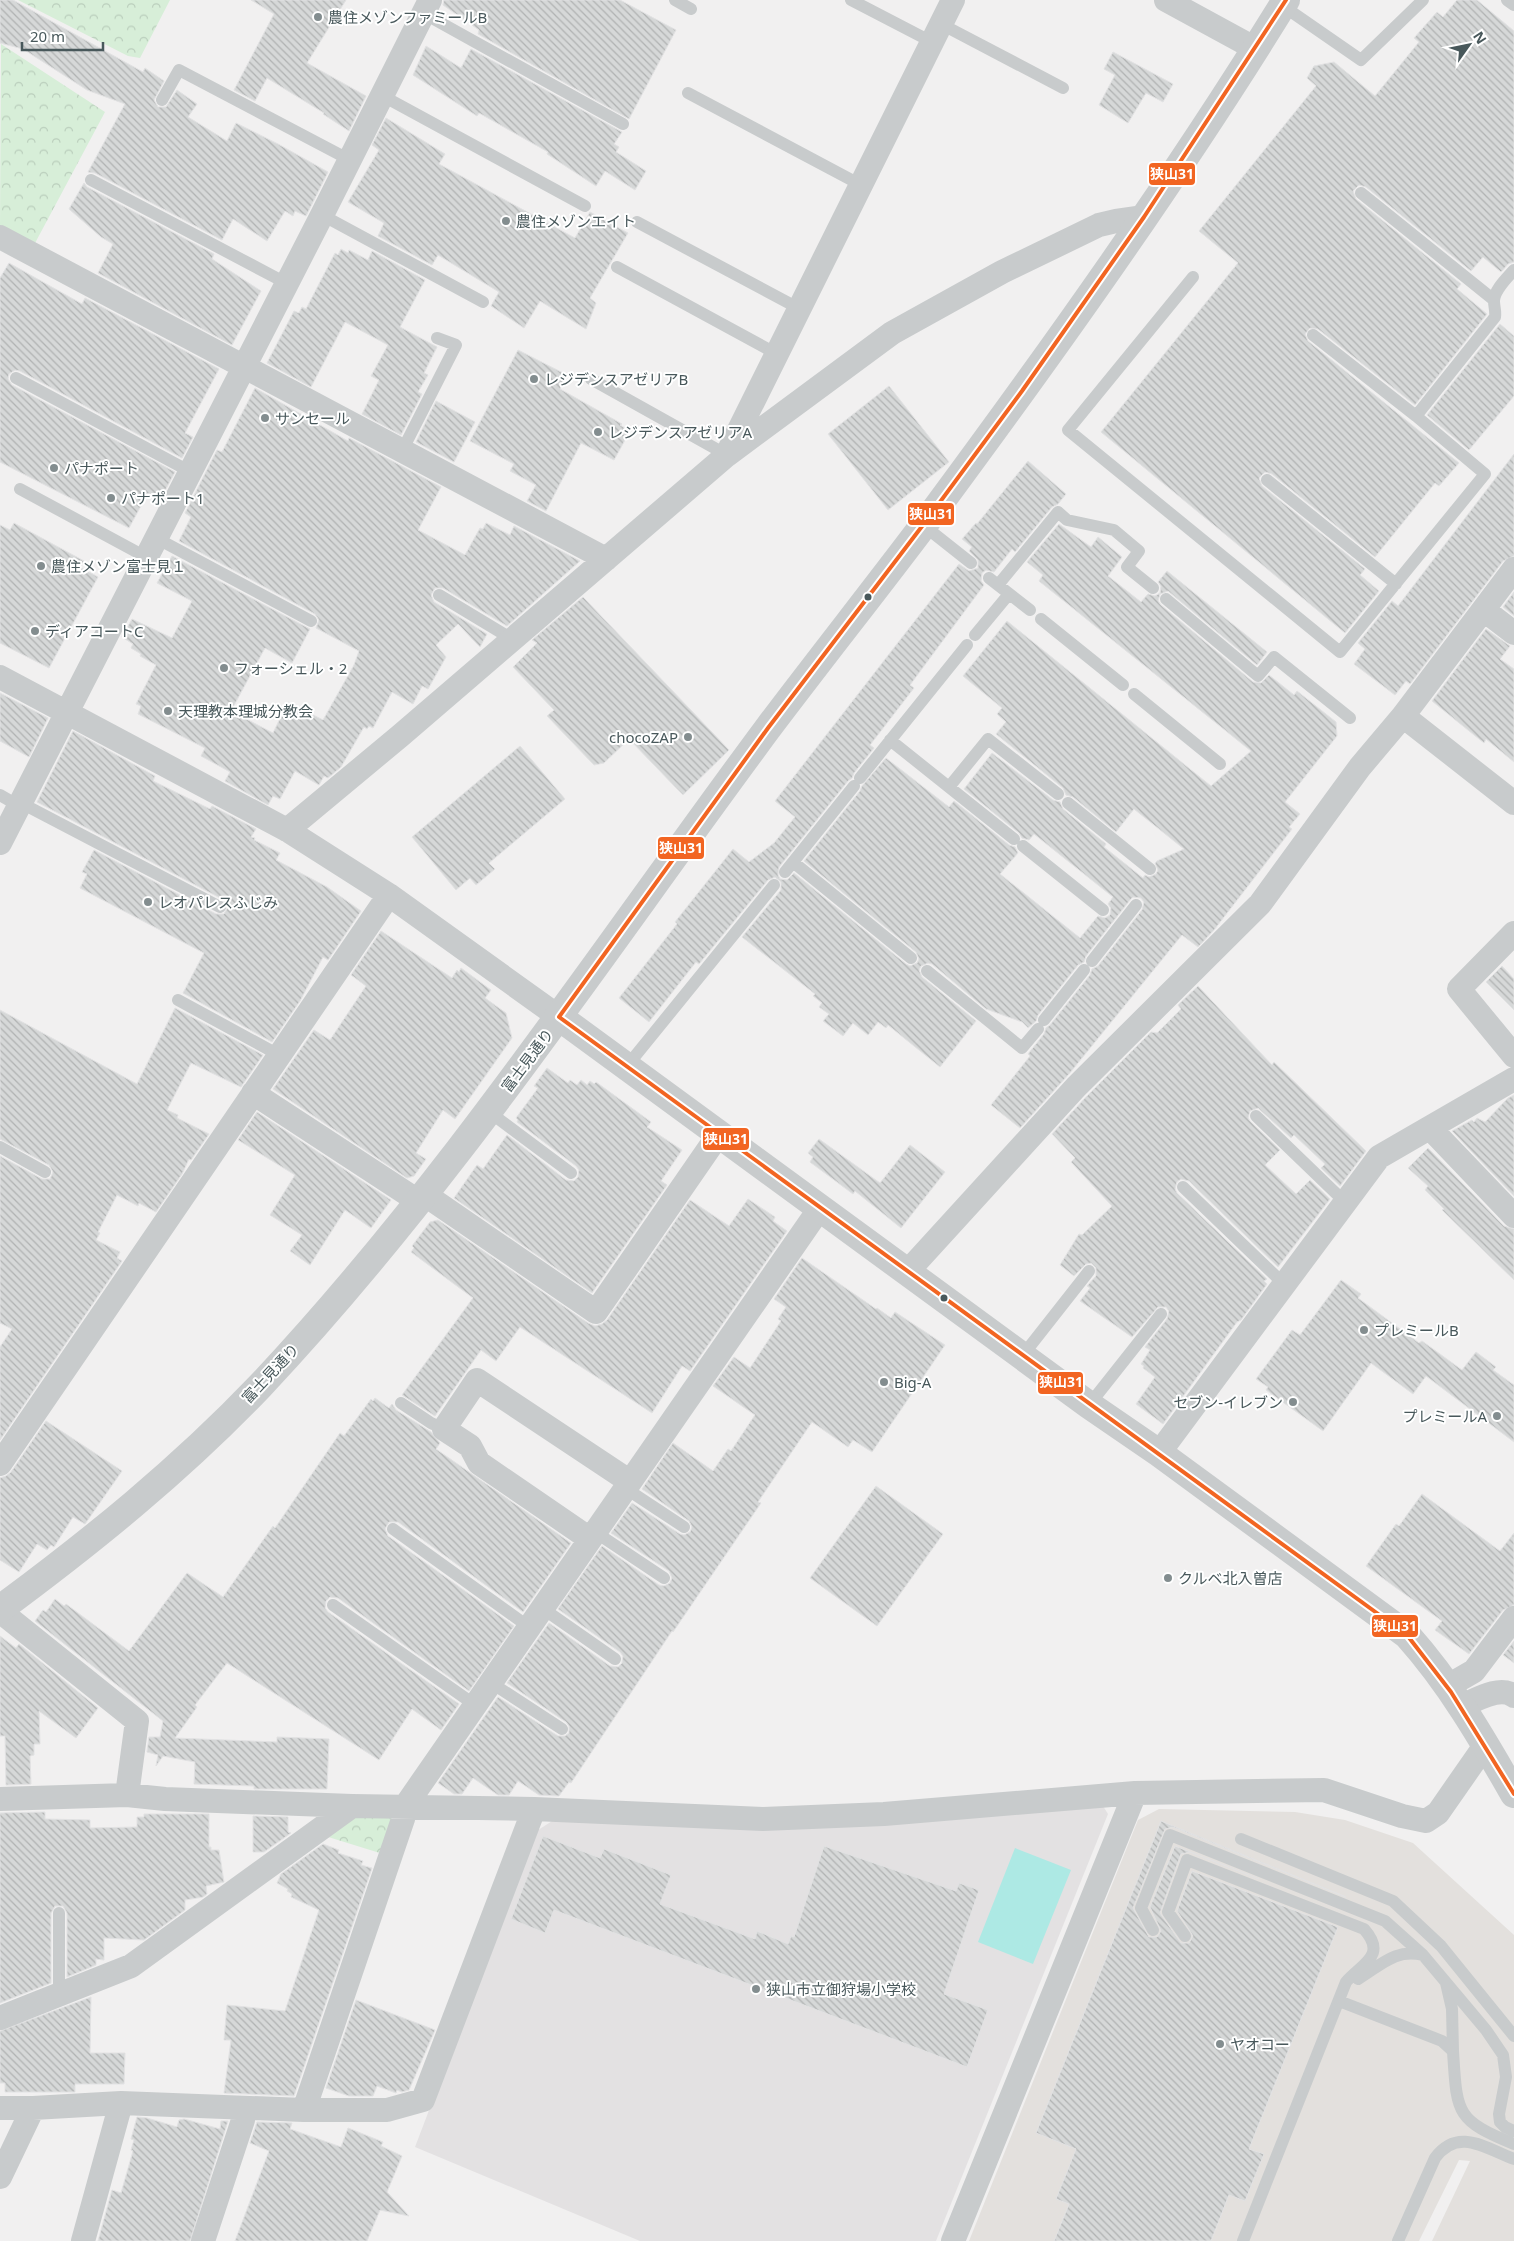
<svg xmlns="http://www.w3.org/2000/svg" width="1514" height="2241" viewBox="0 0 1514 2241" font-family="'Noto Sans','Noto Sans JP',sans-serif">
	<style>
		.commercial { fill: #e3e0dd }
		.education { fill: #e3e1e2 }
		.forest { fill: url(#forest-crowns) }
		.water { fill: #ade9e4 }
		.building { fill: url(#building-back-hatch); stroke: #e2e2e3 }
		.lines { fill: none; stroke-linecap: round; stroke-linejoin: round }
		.service { stroke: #c8cbcc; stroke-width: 12 }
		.minor { stroke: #c8cbcc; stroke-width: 24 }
		.tertiary { stroke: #c8cbcc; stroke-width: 28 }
		.bus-1-casing { stroke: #fff; stroke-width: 8 }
		.bus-1 { stroke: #f26522; stroke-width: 4 }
		.poi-dot { fill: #838d8f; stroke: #fff; stroke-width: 2 }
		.bus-dot { fill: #48585b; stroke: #fff; stroke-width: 2 }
		.labels { text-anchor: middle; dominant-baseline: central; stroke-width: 4; stroke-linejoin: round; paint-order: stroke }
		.poi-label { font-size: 15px; fill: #48585b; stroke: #fff; text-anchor: start }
		.street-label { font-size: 15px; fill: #48585b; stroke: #fff }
		.line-badge { stroke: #fff; stroke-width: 2 }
		.badge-label { font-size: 14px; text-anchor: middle; font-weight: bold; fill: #fff }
	</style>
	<defs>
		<pattern id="forest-crowns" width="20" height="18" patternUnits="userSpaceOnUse" patternTransform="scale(1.25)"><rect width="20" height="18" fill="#d7eed8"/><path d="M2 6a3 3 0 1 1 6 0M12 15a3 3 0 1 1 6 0" fill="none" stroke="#bacebc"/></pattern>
		<pattern id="building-back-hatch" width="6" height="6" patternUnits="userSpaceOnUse" patternTransform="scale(1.25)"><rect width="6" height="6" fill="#d6d8d8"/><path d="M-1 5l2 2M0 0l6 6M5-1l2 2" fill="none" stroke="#b0b2b2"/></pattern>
	</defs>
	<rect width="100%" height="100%" fill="#f1f0f0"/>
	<!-- commercial -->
	<path class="commercial" d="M1159,1809L1295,1812L1345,1820L1413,1843L1514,1935V2241H1432L1470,2161L1459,2160L1419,2241H969L1138,1820Z"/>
	<!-- education -->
	<path class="education" d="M1103,1806L1108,1814L936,2241H640L415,2147L535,1832L560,1816Z"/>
	<!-- forest -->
	<path class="forest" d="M18,0H170L140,58L128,56Z
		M1,44L105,112L34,245L0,226Z
		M364,1809L387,1810L394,1823L383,1854L325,1836Z"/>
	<!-- water -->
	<path class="water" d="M1015,1848L1071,1870L1033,1964L978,1942Z"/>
	<!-- building -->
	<path class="building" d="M0,0H13L143,72L145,68L164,81L154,100L158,107H166L177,90L197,104L188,117L227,141L236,123L278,144L328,172L306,216L295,211L293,216L285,211L267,241L233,219L222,240L95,173L88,172L125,104L87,90L23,49L0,43Z
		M251,0H346L307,63L366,96L349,131L323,114L324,113L267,78L255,101L234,90L274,14Z
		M444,0H620L676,30L629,119L478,34L479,30L443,5Z
		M1457,0H1477L1514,31V262L1508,264L1501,272L1483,257L1471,271L1366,187L1359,185L1353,191L1356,199L1461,284L1457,289L1487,314L1415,405L1318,329L1310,328L1305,334L1308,341L1459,463L1439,486L1435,483L1375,557L1272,474L1265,472L1259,478L1262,486L1365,569L1360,575L1379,591L1345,633L1101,432L1238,263L1199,231L1316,86L1307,78L1314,66L1334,62L1375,96L1419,42L1414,38L1437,12L1443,17Z
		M426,46L461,68L471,49L622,132L614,144L619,147L616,152L646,171L635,190L605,171L596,186L547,154L548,152L479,113L477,116L413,75Z
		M1113,52L1173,84L1163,102L1146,93L1128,123L1099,105L1115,75L1104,69Z
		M386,118L445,154L439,164L575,238L590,212L628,233L590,298L596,303L586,329L540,301L524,328L491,306L499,292L438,255L432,265L378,236L384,223L348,202L379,150L372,145Z
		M84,183L87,187L214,254L212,259L261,291L232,345L98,273L113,244L101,237L69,209Z
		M341,249L348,253L349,250L368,260L372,251L425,280L400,327L437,347L424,373L428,375L418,392L422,394L401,435L362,414L379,380L371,376L388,345L345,322L311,387L267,363L294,311L299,313L302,307L306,309L335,253L338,255Z
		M9,263L82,304L85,298L219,369L185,433L193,437L182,458L20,371L15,370L9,374L8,379L12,385L175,472L160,500L148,493L129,528L0,462V278Z
		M1500,324L1514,336V396L1469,450L1427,415Z
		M518,350L567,375L560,389L622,424L620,425L630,431L614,460L581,443L546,511L527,501L536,485L510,471L514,464L470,441Z
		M889,386L949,462L888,510L828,434Z
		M255,388L348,441L349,438L441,487L418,530L465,555L480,528L483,529L486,523L510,535L514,526L580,561L507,626L443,588H435L431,595L434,602L487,634L480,647L458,624L436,645L446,657L428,689L422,686L413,704L392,692L373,728L369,726L367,729L364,727L341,767L328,778L324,776L319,785L295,771L280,799L273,796L268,805L225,781L230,772L201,756L205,748L138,714L141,706L136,704L156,665L140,656L141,654L131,648L133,644L122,637L132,619L172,638L192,601L157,583L172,556L310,629L292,663L265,648L231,711L273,733L288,702L323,720L354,665L359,651L316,628L319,620L315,614L179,541L191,517L185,513L217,450L222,452Z
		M436,401L475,422L454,462L416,442Z
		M1514,454V556L1503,561L1410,684L1406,681L1395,695L1354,664L1365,649L1358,643L1392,601L1398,606Z
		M1028,461L1066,494L1058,504L1052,507L1015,552L1012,549L994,572L986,570L982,573L981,581L984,585L910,685L914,688L870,745L874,748L854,773L852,778L848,781L779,867L778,875L780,879L787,880L794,873L906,964L910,966L917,963L919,959L916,952L804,861L860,791L862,786L886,758L949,807L954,801L1009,845L1015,847L1018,853L1000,874L1080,938L1098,916L1105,918L1110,915L1111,908L1108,904L1113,897L1034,834L1029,840L1022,838L1019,833L964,789L992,753L1053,800L1060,802L1063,809L1106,844L1104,847L1143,878L1145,875L1149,877L1156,874L1158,870L1155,863L1157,861L1184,849L1134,809L1116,832L1073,797L1066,795L1063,788L996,734L1006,722L997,714L1002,708L963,676L1007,621L1211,786L1251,751L1039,581L1043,575L1027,562L1059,524L1091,547L1098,537L1122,557L1108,576L1141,602L1148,594L1155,596L1160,593L1161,586L1158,582L1167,571L1267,652L1257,665L1168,591L1160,594L1158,601L1161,605L1253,682L1261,683L1269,675L1294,695L1297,691L1336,722L1337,736L1285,802L1300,814L1289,827L1292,829L1214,930L1198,947L1182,935L1069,1074L1020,1128L991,1105L1030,1056L1028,1054L1044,1034L1046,1028L1050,1025L1090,975L1092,969L1098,966L1142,910L1144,902L1141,898L1133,897L1130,900L1086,956L1084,962L1078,965L1038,1015L1036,1021L1028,1028L1022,1022L986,1009L932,964L928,963L921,966L919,970L922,977L976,1021L940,1067L888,1025L886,1028L878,1022L868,1035L853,1023L843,1036L823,1021L829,1014L819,1007L822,1003L813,996L815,994L742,937L781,890V882L775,877L768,880L699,964L696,962L649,1022L619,998L677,924L675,922L733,849L749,862L774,843L795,817L775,801L959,564L969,571L978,568V560L969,551L972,547L962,539L976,523L977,524Z
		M14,523L84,561L80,567L98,577L49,668L0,643V525L10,530Z
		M1514,592V616L1503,607Z
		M583,597L729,750L683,795L629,739L604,763L594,765L547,716L554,710L513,667L537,643L532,640Z
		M1486,629L1510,646L1500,659L1514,669V762L1486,739L1484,743L1432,701Z
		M0,693L48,718L29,757L0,741Z
		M73,731L155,776L153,781L210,809L212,806L256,829L251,837L255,838L254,840L280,853L276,860L327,887L361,911L328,960L323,957L300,1001L272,1042L183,993L204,953L80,888L87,874L82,872L94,850L216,914H224L228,907L224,900L37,802Z
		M520,746L565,799L489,863L495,869L476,885L470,878L456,890L412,837Z
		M381,931L452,978L457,970L459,972L461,968L491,990L485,998L506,1013L512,1038L455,1119L443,1110L416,1153L426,1159L414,1176L407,1178L273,1089L314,1030L330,1040L366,986L351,975Z
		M1502,966L1514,979V1010L1486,982Z
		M1198,986L1272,1065L1274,1062L1366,1151L1340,1186L1321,1168L1325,1164L1294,1135L1291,1138L1258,1108L1250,1111L1248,1118L1250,1121L1280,1150L1265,1165L1296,1194L1310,1180L1330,1199L1278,1267L1189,1181L1181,1179L1177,1182L1175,1189L1177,1193L1267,1279L1264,1281L1267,1284L1241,1320L1237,1322L1163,1424L1136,1404L1155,1377L1143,1368L1144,1366L1141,1364L1150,1350L1145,1347L1167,1319L1169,1311L1166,1307H1158L1132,1337L1080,1301L1090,1288L1087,1286L1096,1276V1268L1091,1263L1086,1264L1074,1276L1060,1265L1079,1234L1082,1235L1112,1206L1071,1162L1075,1158L1052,1134L1086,1097L1151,1032L1157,1033L1181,1009L1178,1005Z
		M175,1008L263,1055L241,1087L191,1063L167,1110L178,1115L177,1118L209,1134L191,1160L189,1159L182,1174L156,1212L139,1203L138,1206L117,1195L98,1232L100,1233L96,1240L120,1252L117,1258L122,1261L0,1440V1347L12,1329L0,1323V1156L42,1179H50L53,1172L49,1165L0,1139V1010L137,1084Z
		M547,1068L568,1083L570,1080L577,1085L581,1080L587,1085L590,1081L594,1084L596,1082L651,1122L647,1127L682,1150L661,1181L667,1185L592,1293L454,1198L477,1165L483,1169L507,1135L566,1180L574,1181L578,1177L579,1170L576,1166L517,1122L518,1120L516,1118L538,1088L534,1086Z
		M1514,1095V1196L1452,1131L1472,1120L1474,1122L1477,1118L1485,1122L1508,1098Z
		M257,1112L391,1200L371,1228L345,1210L310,1265L290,1251L302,1235L270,1215L295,1175L238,1140Z
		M819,1139L880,1183L910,1145L945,1172L901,1228L855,1191L853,1194L810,1162L813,1157L808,1153Z
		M1428,1148L1504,1226L1514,1229V1280L1442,1210L1444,1209L1425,1190L1428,1186L1408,1168Z
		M748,1199L775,1217L773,1221L787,1231L690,1371L682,1366L652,1413L520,1327L496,1361L481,1350L435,1416L402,1395L473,1298L411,1252L414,1248L412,1246L430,1222L438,1220L588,1323L595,1326L602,1324L607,1320L690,1200L729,1226Z
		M802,1258L876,1309L877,1308L891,1318L895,1312L945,1345L872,1452L853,1440L848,1447L812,1422L758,1502L761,1503L673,1632L672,1631L571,1783L569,1782L559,1796L539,1795L518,1781L509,1795H498L473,1778L462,1794H454L438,1783L498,1697L558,1736H565L569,1733V1726L566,1722L507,1683L549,1623L610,1666L618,1667L622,1663L623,1656L620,1652L558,1609L602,1546L659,1585L664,1586L670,1583L672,1578L669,1571L611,1533L632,1503L680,1534L684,1535L690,1532L692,1527L689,1521L642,1489L673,1443L713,1471L728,1449L731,1451L755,1415L713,1386L734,1357L750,1368L781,1321L778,1319L786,1307L774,1299Z
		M1341,1280L1361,1294L1358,1298L1419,1343L1422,1341L1462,1370L1476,1352L1496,1367L1493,1370L1514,1385V1442L1426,1376L1413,1394L1371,1363L1323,1431L1266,1390L1268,1387L1256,1379L1292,1330L1300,1335Z
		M375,1398L389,1408L392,1404L396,1410L431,1432L440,1443L436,1449L571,1543L523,1612L398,1522H389L385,1529L388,1536L514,1626L469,1691L338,1598L330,1597L326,1601L325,1608L328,1612L459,1704L441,1730L412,1709L379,1760L227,1663L195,1705L197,1707L175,1738L277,1742V1737L329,1739L327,1789H254V1786L194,1784L195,1762L163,1756L156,1766L158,1755L147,1752L149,1737H160L163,1721L35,1621L43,1610L46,1612L55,1599L64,1606L66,1604L129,1651L187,1573L223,1597L273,1526L275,1528L340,1433L344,1436L371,1399L373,1401Z
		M46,1421L122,1471L85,1524L73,1517L54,1547L51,1545L47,1550L37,1544L19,1572L0,1560V1478L6,1476L11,1472Z
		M876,1486L943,1534L877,1626L810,1578Z
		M1422,1494L1500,1551L1514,1533V1605L1503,1610L1469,1654L1435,1630L1442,1621L1366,1566L1396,1524L1399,1526Z
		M0,1636L16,1648L19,1644L98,1708L76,1738L39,1711L40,1744H34V1755L30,1756L31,1784L6,1785L5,1736H0Z
		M1514,1641V1663L1503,1655Z
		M45,1812V1819L90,1820V1828L137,1827V1817H144V1814H209V1847H211V1850H219L224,1882L206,1886L207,1894L203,1897L185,1900V1910L144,1940L104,1938V1960L96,1959V1965L67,1977V1913L63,1906H55L51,1913V1983L0,2003V1813Z
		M253,1816L288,1817V1832L291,1833L264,1852H253Z
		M1161,1821L1346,1897L1173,1827L1165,1829L1133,1908L1149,1937H1157L1161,1931L1150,1907L1175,1846L1259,1879L1190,1852L1181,1854L1160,1913L1181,1943H1189L1193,1936L1177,1911L1192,1871L1338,1927L1249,2149L1264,2154L1245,2201L1229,2195L1211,2241H1054L1069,2204L1056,2199L1076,2149L1036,2133Z
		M543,1836L600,1858L604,1849L671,1875L660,1904L755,1939L757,1931L788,1944L791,1936L794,1937L824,1846L956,1891L959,1883L979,1890L944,1994L988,2010L967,2067L554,1910L545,1933L511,1919Z
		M323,1844L339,1850L338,1853L363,1861L361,1865L372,1868L294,2096L224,2093L231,2040H224L227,2005L285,2011L319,1910L291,1897L292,1894L287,1891L288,1889L277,1883L281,1874Z
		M91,1997L90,2053H125L124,2084H75V2092H5V2083H0V2031Z
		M356,2000L435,2030L409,2090L402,2092L397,2090L396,2093L377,2086L373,2096H349L326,2088Z
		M137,2117L147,2118L177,2127L179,2120L184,2119L220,2129L221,2121H228L190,2241H98L112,2190L121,2193L133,2151L131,2150L134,2140L131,2139Z
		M257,2122L292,2123L290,2129L341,2147L348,2128L383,2142L381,2146L402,2156L387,2192L409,2216L380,2210L367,2241H235L269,2151L250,2143Z"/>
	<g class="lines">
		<!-- service -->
		<path class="service" d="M675,0L691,9
			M851,0L932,42
			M1507,0L1514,5
			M1283,6L1361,60L1423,0
			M423,13L623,124
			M941,24L1063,88
			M688,93L861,185
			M381,95L585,206
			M162,100L179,70L350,160
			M91,180L286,283
			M1361,193L1494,300
			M322,215L483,302
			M637,222L800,309
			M617,267L777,354
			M1193,277L1068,430L1340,652L1485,474L1416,416L1495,317C1496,311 1494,307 1494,301C1494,290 1507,278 1514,270
			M1313,335L1416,416
			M16,378L189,471
			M591,379L727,455
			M402,451L456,345L437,338
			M1267,480L1396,584
			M20,489L146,557
			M923,525L971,563
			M156,538L311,621
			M989,578L1030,610
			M998,585L1058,512L1067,520L1114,530L1139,551L1127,567L1153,588
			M439,595L512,639
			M1166,599L1258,676L1274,657L1350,718
			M1041,619L1123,685
			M975,635L1009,594
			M1134,694L1220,764
			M890,740L1014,839
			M860,778L967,645
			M949,787L988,739L1058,794
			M0,795L19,806
			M21,803L220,907
			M1068,803L1150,869
			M1023,846L1103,910
			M793,862L911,958
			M785,872L854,786
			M1092,961L1136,905
			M927,971L1022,1048L1038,1029
			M178,1000L279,1055
			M1044,1020L1084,970
			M627,1066L774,885
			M488,1111L571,1173
			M1256,1116L1346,1203
			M0,1147L45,1172
			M1183,1187L1285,1285
			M1023,1355L1089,1271
			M401,1403L431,1423L444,1429
			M1089,1405L1161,1314
			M625,1488L684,1527
			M393,1529L529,1627
			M595,1532L664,1578
			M333,1605L475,1705
			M542,1608L615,1659
			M490,1682L562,1729
			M1241,1839L1393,1901L1441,1946L1514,2036
			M59,1913V1995
			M1153,1930L1141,1908L1170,1835L1385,1921L1423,1955L1486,2030L1503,2055L1506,2077L1499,2114L1500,2122L1505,2127L1514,2131
			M1185,1936L1168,1912L1187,1860L1364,1929C1388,1956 1361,1964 1346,1982L1243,2241
			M1358,1979C1381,1965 1396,1948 1423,1955
			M1446,1983L1452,2009L1453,2051
			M1339,2001L1442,2041L1453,2051C1457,2113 1455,2120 1514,2144
			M1398,2241L1435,2158C1458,2127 1485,2148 1514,2159"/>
		<!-- minor -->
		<path class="minor" d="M1166,0L1256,49
			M0,237L606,559
			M729,450L953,0
			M1484,610L1514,633
			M0,677L287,830L389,895L559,1017
			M1403,716L1514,803
			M287,830L400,736L727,455L892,333L1002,272L1099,225L1116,221L1144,217
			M0,843L322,215L430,0
			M1514,933L1459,989L1514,1056
			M253,1093L418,1201
			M1430,1128L1514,1216
			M424,1194L596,1312L719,1134
			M908,1271L1076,1087L1260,904L1360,767L1403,716L1514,569
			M1159,1453L1379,1157L1514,1079
			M0,1464L389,895
			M590,1539L479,1463L470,1446L444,1429L477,1380L629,1481
			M0,1611L137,1721L127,1795
			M1448,1686L1474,1671L1514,1618
			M1462,1706C1476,1700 1500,1685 1514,1696
			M0,1799L127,1795L165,1799L352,1806L534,1809L763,1819L884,1814L1135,1793L1324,1790L1402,1816L1426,1821L1438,1813L1486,1744
			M0,2018L131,1966L352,1806
			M0,2108H33L121,2103L304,2110L403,1819L406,1805L820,1208
			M304,2110H387L423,2100L534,1809
			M0,2177L33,2108
			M83,2241L121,2103
			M203,2241L243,2120L244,2109
			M953,2241L1135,1793"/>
		<!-- tertiary -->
		<path class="tertiary" d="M559,1017L1089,1405L1159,1453L1407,1635C1450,1683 1482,1738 1514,1794
			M0,1609C92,1541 181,1469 260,1386C450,1184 603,950 768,728C820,659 874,591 926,522C1052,352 1175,180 1286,0"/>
		<!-- bus-1 casing -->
		<g class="bus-1-casing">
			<path id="bus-1" d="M559,1017L768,728L923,525L1022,391L1144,217L1286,0
				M559,1017L1407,1635L1451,1692L1514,1794"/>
		</g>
		<!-- bus-1 -->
		<use href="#bus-1" class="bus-1"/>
	</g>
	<!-- markers -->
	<g class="poi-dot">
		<circle cx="318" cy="17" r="5"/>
		<circle cx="506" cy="221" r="5"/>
		<circle cx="534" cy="379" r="5"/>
		<circle cx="265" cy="418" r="5"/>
		<circle cx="598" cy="432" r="5"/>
		<circle cx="54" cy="468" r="5"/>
		<circle cx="111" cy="498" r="5"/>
		<circle cx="41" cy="566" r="5"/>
		<circle cx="35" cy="631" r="5"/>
		<circle cx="224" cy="668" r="5"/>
		<circle cx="168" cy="711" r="5"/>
		<circle cx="688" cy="737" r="5"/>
		<circle cx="148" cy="902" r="5"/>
		<circle cx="1364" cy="1330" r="5"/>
		<circle cx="884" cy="1382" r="5"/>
		<circle cx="1293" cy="1402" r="5"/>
		<circle cx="1497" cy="1416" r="5"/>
		<circle cx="1168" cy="1578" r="5"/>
		<circle cx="756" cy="1989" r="5"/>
		<circle cx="1220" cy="2044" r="5"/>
	</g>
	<g class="bus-dot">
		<circle cx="868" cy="597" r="4.5"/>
		<circle cx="944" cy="1298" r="4.5"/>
	</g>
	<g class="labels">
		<!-- poi labels -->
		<g class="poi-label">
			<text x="328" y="17">農住メゾンファミールB</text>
			<text x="516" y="221">農住メゾンエイト</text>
			<text x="544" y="379">レジデンスアゼリアB</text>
			<text x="275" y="418">サンセール</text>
			<text x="608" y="432">レジデンスアゼリアA</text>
			<text x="64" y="468">パナポート</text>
			<text x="121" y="498">パナポート1</text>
			<text x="51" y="566">農住メゾン富士見１</text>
			<text x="45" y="631">ディアコートC</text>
			<text x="234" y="668">フォーシェル・2</text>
			<text x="178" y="711">天理教本理城分教会</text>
			<text x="678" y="737" text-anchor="end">chocoZAP</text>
			<text x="158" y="902">レオパレスふじみ</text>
			<text x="1374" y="1330">プレミールB</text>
			<text x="894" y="1382">Big-A</text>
			<text x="1283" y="1402" text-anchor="end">セブン-イレブン</text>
			<text x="1487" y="1416" text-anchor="end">プレミールA</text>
			<text x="1178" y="1578">クルベ北入曽店</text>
			<text x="766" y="1989">狭山市立御狩場小学校</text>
			<text x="1230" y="2044">ヤオコー</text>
		</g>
		<!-- street labels -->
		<g class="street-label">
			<text transform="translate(527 1060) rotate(-53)">富士見通り</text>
			<text transform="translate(270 1373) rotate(-47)">富士見通り</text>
		</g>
	</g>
	<g class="line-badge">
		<rect x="1148" y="162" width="48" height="24" rx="5" fill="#f26522"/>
		<rect x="907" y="502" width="48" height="24" rx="5" fill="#f26522"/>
		<rect x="657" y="836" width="48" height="24" rx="5" fill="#f26522"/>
		<rect x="702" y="1127" width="48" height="24" rx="5" fill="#f26522"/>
		<rect x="1037" y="1371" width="47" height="24" rx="5" fill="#f26522"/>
		<rect x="1371" y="1614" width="48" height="24" rx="5" fill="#f26522"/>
	</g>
	<g class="badge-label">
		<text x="1172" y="179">狭山31</text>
		<text x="931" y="519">狭山31</text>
		<text x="681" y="853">狭山31</text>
		<text x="726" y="1144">狭山31</text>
		<text x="1061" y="1387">狭山31</text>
		<text x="1395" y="1631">狭山31</text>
	</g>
	<!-- north arrow -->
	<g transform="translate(1469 45) rotate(57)" stroke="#ffffff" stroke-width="4" paint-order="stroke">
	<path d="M0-4L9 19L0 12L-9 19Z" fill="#48585b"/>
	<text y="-8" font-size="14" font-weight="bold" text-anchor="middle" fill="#48585b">N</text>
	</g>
	<!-- scale -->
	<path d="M22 42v8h81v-8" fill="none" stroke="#48585b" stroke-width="2.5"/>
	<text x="30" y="42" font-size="15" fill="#48585b" stroke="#ffffff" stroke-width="4" paint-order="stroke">20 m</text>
</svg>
